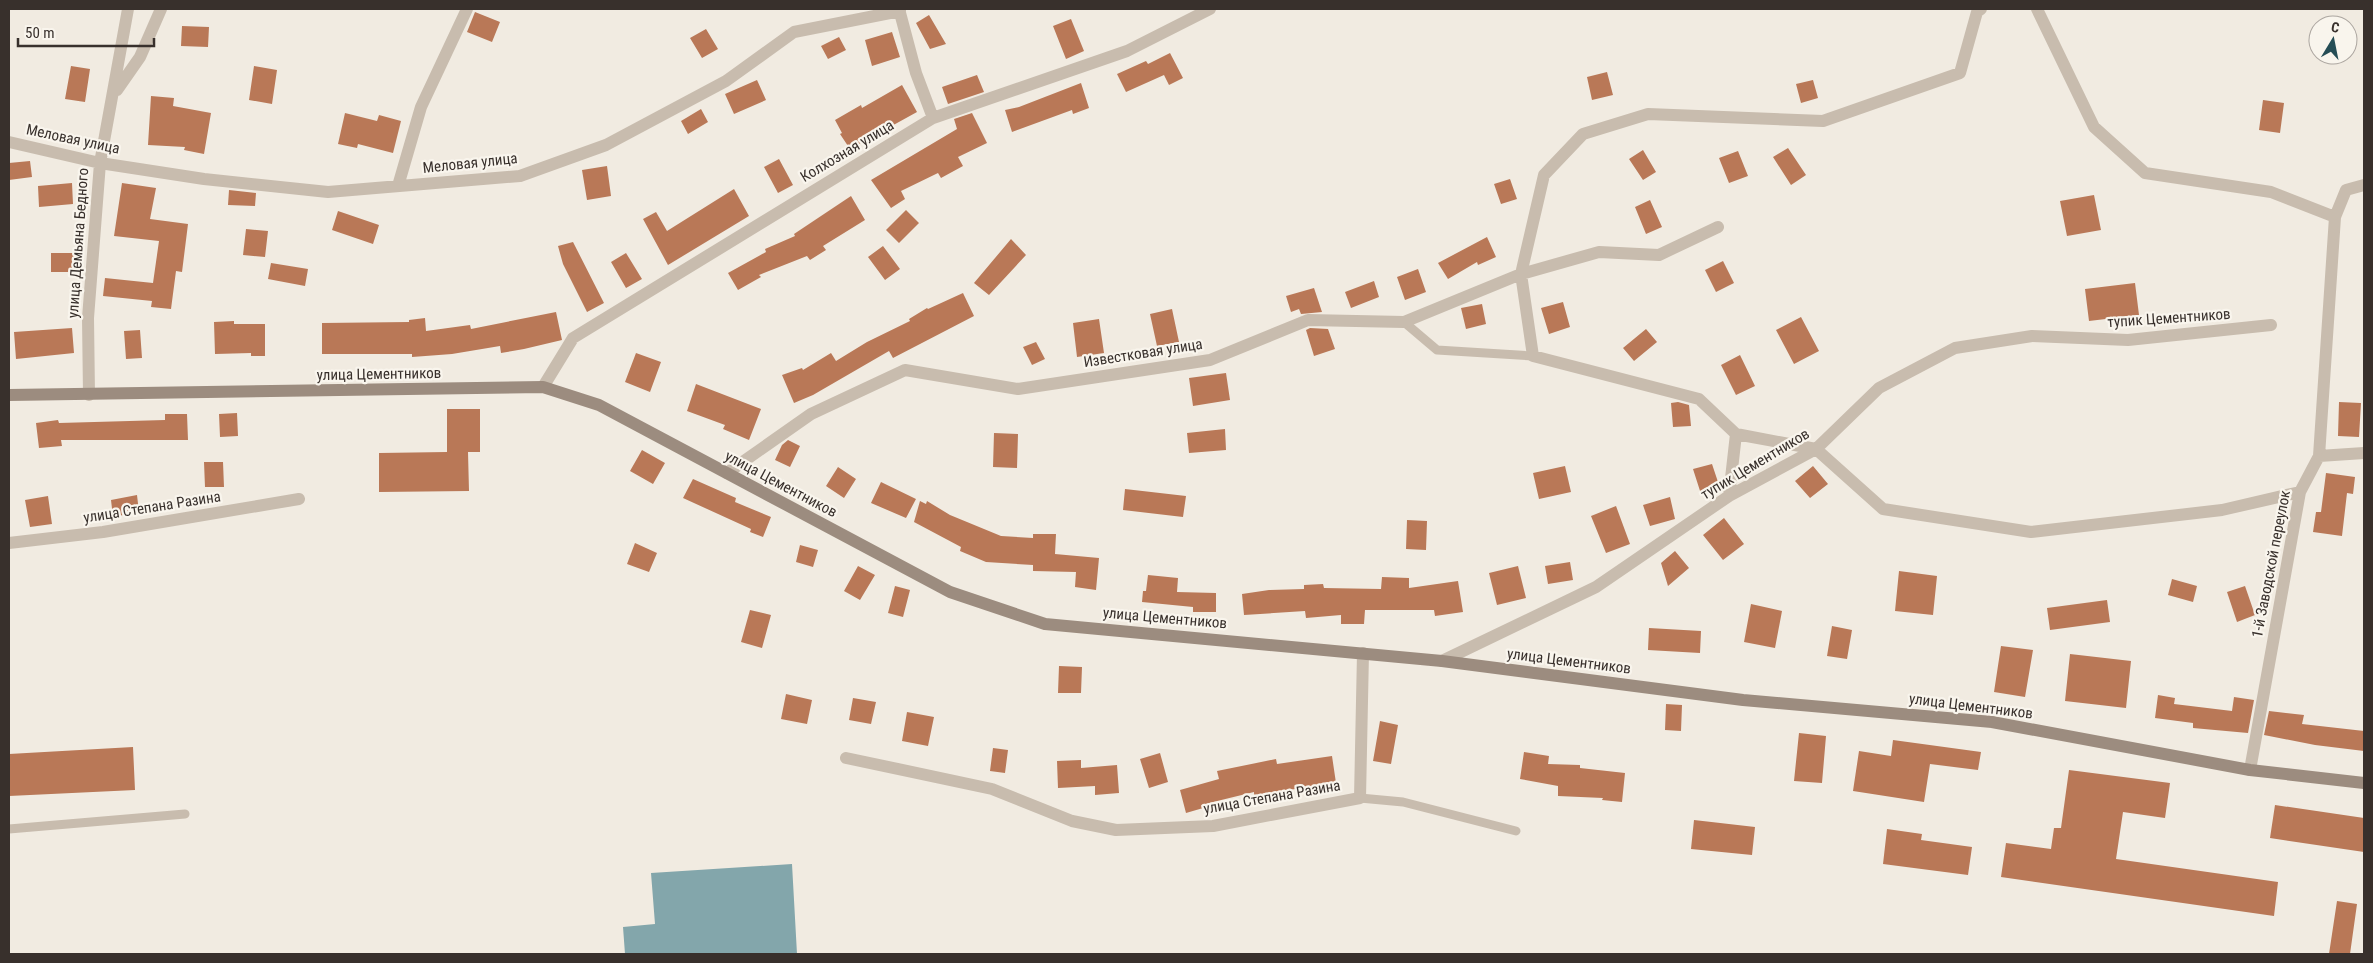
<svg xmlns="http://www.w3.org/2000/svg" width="2373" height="963" viewBox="0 0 2373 963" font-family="'Roboto Condensed',sans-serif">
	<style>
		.water { fill: #83a6ab }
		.building { fill: #b97857 }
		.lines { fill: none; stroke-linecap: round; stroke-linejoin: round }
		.lane { stroke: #c8bcae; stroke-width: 9 }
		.street { stroke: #c8bcae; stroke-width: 12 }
		.secondary { stroke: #9c8c7f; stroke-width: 12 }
		.labels { text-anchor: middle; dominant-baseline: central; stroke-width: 4.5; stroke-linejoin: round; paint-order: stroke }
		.street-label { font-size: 15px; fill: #38302c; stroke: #f9f5ed }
	</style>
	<rect width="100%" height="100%" fill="#f1ebe1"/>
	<!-- water -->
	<path class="water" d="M792,864L797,954H625L623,927L655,924L651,873Z"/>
	<!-- building -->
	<path class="building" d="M475,12L500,22L492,42L467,32Z
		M929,15L946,44L930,49L916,23Z
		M1071,19L1084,51L1066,59L1053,26Z
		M182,26L209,27L208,47L181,46Z
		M706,29L718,49L702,58L690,38Z
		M892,32L900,57L872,66L865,40Z
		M839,37L846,50L828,59L821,46Z
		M1170,53L1183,78L1169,85L1164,75L1126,92L1117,74L1146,61L1148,64Z
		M71,66L90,69L85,102L65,99Z
		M254,66L277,70L272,104L249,100Z
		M1607,72L1613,95L1592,100L1587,77Z
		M977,75L984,92L948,104L942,87Z
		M757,80L766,100L734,114L725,94Z
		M1813,80L1818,98L1801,103L1796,84Z
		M1081,83L1089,108L1073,114L1072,110L1012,132L1005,110L1019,107Z
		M902,85L917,112L850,149L840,134L842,133L835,120L861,105L862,108Z
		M151,96L174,98L173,106L211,113L204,154L184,150L185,147L148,145Z
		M2263,100L2284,103L2280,133L2259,130Z
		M701,109L708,122L688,134L681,121Z
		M345,113L377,121L379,115L401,121L393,153L358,144L357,148L338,144Z
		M972,113L987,143L958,157L963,166L941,178L938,173L901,191L905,199L891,208L871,180L957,129L954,119Z
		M1788,148L1806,175L1791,185L1773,157Z
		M1643,150L1656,172L1643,180L1629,159Z
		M1738,151L1748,176L1729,183L1719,158Z
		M779,159L793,185L778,193L764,167Z
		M30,161L32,177L9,180V163Z
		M607,166L611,196L587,200L582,170Z
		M1510,179L1517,199L1501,204L1494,184Z
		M72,183L73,204L39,207L38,186Z
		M122,183L156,188L150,219L188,224L182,272L176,271L171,309L151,307L152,301L103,296L105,278L153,283L159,241L114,236Z
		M734,189L749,216L668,265L643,219L656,212L667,231Z
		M229,190L256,193L255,206L228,205Z
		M2094,195L2101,230L2067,236L2060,201Z
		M851,196L865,220L823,246L826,250L810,260L807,256L759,275L761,277L738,290L728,273L766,252L765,249L795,236L794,234Z
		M1650,200L1662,227L1646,234L1635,207Z
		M906,210L919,223L899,243L886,230Z
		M338,211L379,225L373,244L332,230Z
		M246,229L268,231L265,257L243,255Z
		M1487,237L1496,257L1478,265L1477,262L1448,279L1438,263Z
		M1011,239L1026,255L989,295L974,283Z
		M573,242L604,303L587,312L563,264L558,246Z
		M883,246L900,269L885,280L868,257Z
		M51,253H76V272H51Z
		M626,253L642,279L626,288L611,262Z
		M1723,261L1734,283L1716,292L1705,270Z
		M271,263L308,269L305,286L268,279Z
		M1418,269L1426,292L1405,300L1397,277Z
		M1374,281L1379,297L1351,308L1345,292Z
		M2135,283L2139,315L2089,321L2085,289Z
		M1314,288L1322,312L1301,314L1299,309L1291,312L1286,296Z
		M963,293L974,316L893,358L889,351L813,395L794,403L782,375L802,368L803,370L831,353L836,361L867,342L910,321L909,319L927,308L928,309Z
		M1563,302L1570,327L1549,334L1541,308Z
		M1482,304L1486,324L1466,329L1461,308Z
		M1172,309L1179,342L1157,346L1150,314Z
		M556,312L562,340L524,349L501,353L500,346L452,354L412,357V354H322V323L409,322V320L425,318L426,331L470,325L471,329Z
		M1801,317L1819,351L1794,364L1776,330Z
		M1099,319L1104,353L1077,357L1073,323Z
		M234,321V324H265V356H251V353L215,354L214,322Z
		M72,328L74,353L16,359L14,332Z
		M1310,328L1328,329L1335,349L1314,356L1306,330Z
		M1646,329L1657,342L1634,361L1623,348Z
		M140,330L142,358L126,359L124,331Z
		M1036,342L1045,359L1032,365L1023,347Z
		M636,353L661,362L650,392L625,382Z
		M1740,355L1755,386L1736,395L1721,365Z
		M1226,373L1230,400L1193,406L1189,378Z
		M696,384L761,409L749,440L723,429L725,425L687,411Z
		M1678,402L1689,405L1691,426L1673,427L1671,403Z
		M2339,402L2361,403L2359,437L2338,436Z
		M447,409H480V452H468L469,491L379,492V453L447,452Z
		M237,413L238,436L220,437L219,414Z
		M165,414H187L188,440H61L62,446L39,448L36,423L58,420L59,423L165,420Z
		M1225,429L1226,450L1189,453L1187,433Z
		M994,433L1018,434L1017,468L993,467Z
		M788,440L800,446L790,467L775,460L782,445Z
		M642,450L665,463L653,484L630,471Z
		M204,462H223L224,487H205Z
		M1712,464L1720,488L1701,494L1693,469Z
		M1565,466L1571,492L1539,499L1533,473Z
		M1813,466L1828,484L1810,498L1795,481Z
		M838,467L856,479L844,498L826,486Z
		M2326,473L2355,477L2353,494L2347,493L2342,536L2313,532L2316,512H2321Z
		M693,479L736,498L735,502L771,517L763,537L750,532L751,529L683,498Z
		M881,482L916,499L906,518L871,503Z
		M1125,489L1186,496L1183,517L1123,510Z
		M137,495L139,512L113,517L111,500Z
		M48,496L52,524L30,527L25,500Z
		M1670,497L1675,519L1650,526L1643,505Z
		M920,501L926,504L927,501L950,515L1001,536L1033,538V534H1056L1055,554L1099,558L1096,590L1075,587L1076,572L1033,571V565L986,562L960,551L961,547L914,522Z
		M1616,506L1630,544L1606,553L1591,516Z
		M1724,518L1744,544L1723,560L1703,535Z
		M1407,520L1427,521L1426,550L1406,549Z
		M635,543L657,553L649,572L627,564Z
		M800,545L818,550L813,567L796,562Z
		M1675,551L1689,568L1668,586L1661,563Z
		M1570,562L1573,580L1548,584L1545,566Z
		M858,566L875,575L860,600L844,591Z
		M1518,566L1526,598L1497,605L1489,573Z
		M1899,571L1937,576L1933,615L1895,611Z
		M1148,575L1178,578L1177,592L1216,593V612H1193V607L1142,602L1143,591H1146Z
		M1382,577L1409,578V588L1458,581L1463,612L1435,616L1434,610H1365L1364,624H1341V615L1306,618L1305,611L1244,615L1242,594L1269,590L1304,589V585L1323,584L1324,588L1381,589Z
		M2172,579L2197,586L2193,602L2168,595Z
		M895,586L910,590L903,617L888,613Z
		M2245,586L2255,615L2237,622L2227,592Z
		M2107,600L2110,622L2050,630L2047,608Z
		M1751,604L1782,611L1775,648L1744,642Z
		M750,610L771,615L762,648L741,642Z
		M1832,626L1852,630L1847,659L1827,656Z
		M1649,628L1701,631L1700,653L1648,650Z
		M2001,646L2033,650L2025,697L1994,692Z
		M2070,654L2131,661L2126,708L2065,701Z
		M1059,666L1082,667L1081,693H1058Z
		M786,694L812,700L807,724L781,719Z
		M2158,695L2175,698L2174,704L2232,711L2234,697L2254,700L2248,733L2193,728V723L2155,718Z
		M853,698L876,702L871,724L849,720Z
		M1666,704L1682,705L1681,731L1665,730Z
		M2269,711L2304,715L2302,724L2364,731V751L2315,745L2264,735Z
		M907,712L934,717L928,746L902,741Z
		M1380,721L1398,725L1391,764L1373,761Z
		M1799,733L1826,736L1822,783L1794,781Z
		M1893,740L1981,752L1978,770L1930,764L1924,802L1853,791L1859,751L1891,756Z
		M133,747L135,790L9,796V754Z
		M993,748L1008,750L1005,773L990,771Z
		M1524,752L1549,756L1548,764L1580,765V768L1625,773L1622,802L1602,800L1603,798L1558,796V786L1520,779Z
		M1160,753L1168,782L1149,788L1140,759Z
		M1332,756L1336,783L1254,795V792L1209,803L1210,806L1186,813L1180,790L1219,779L1217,771L1276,759L1277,764Z
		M1081,760V768L1117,765L1119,793L1095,795V786L1058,788L1057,761Z
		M2069,770L2170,783L2165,818L2123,812L2116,859L2278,882L2274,916L2001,877L2006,843L2051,849L2054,828H2061Z
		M2275,805L2364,818V852L2270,838Z
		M1694,820L1755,827L1752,855L1691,849Z
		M1887,829L1922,834L1921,840L1972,847L1968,875L1883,864Z
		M2337,901L2357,904L2350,954H2329Z"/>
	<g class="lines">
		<!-- lane -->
		<path class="lane" d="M1404,322L1437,350L1533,356
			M1360,798L1403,802L1516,831
			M9,829L185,814"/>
		<!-- street -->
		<path class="street" d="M899,9L916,73L933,118
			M1981,9L1977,12L1960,73L1823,121L1648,114L1583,134L1544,175L1521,274L1533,356L1699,399L1736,434L1816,449L1883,509L2031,532L2222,510L2300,492
			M2037,9L2094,127L2145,173L2271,192L2335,217L2319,456L2300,492L2250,770
			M117,90L140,57L161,9
			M9,142L100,163L204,179L328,192L520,176L606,145L726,81L794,32L900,11
			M398,186L421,107L467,9
			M2335,217L2346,190L2364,185
			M543,387L573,338L933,118L1127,51L1210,9
			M89,395L88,318L100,163L128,9
			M2319,456L2364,453
			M727,473L811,414L905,370L1018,389L1210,360L1308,320L1404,322L1521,274L1599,252L1659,255L1718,227
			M1729,496L1736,434
			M9,543L103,532L299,499
			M1442,661L1596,587L1729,496L1816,449L1879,388L1955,348L2032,336L2128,340L2271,325
			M846,758L992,789L1072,821L1116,830L1213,826L1360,798L1363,653"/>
		<!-- secondary -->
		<path class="secondary" d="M9,395L543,387L599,405L950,592L1045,624L1442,661L1743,700L1992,722L2250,770L2364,783"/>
	</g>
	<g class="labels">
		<!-- street labels -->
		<g class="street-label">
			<text transform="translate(73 139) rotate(12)">Меловая улица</text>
			<text transform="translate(847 151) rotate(-31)">Колхозная улица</text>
			<text transform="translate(470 163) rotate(-6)">Меловая улица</text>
			<text transform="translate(78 243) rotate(-86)">улица Демьяна Бедного</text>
			<text transform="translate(2169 318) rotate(-4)">тупик Цементников</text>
			<text transform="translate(1143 353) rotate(-9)">Известковая улица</text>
			<text transform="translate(379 374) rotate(-1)">улица Цементников</text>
			<text transform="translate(1755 464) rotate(-31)">тупик Цементников</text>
			<text transform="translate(781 484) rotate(28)">улица Цементников</text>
			<text transform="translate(152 507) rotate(-9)">улица Степана Разина</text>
			<text transform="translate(2271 564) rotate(-79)">1-й Заводской переулок</text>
			<text transform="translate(1165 618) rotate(5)">улица Цементников</text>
			<text transform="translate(1569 661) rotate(7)">улица Цементников</text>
			<text transform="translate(1971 706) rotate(7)">улица Цементников</text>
			<text transform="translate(1272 797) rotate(-10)">улица Степана Разина</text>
		</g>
	</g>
	<!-- border -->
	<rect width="2373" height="963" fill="none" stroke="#38302c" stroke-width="20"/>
	<!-- north arrow -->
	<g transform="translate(2333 40) rotate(10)"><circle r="24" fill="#f9f5ed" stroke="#aca6a0"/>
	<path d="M0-4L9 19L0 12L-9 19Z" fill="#254d55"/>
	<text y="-8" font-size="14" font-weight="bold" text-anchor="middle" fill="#38302c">С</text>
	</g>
	<!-- scale -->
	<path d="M18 38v8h136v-8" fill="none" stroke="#38302c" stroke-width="2.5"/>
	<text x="25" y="38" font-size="15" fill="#38302c" stroke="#f9f5ed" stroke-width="4" paint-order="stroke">50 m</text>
</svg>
